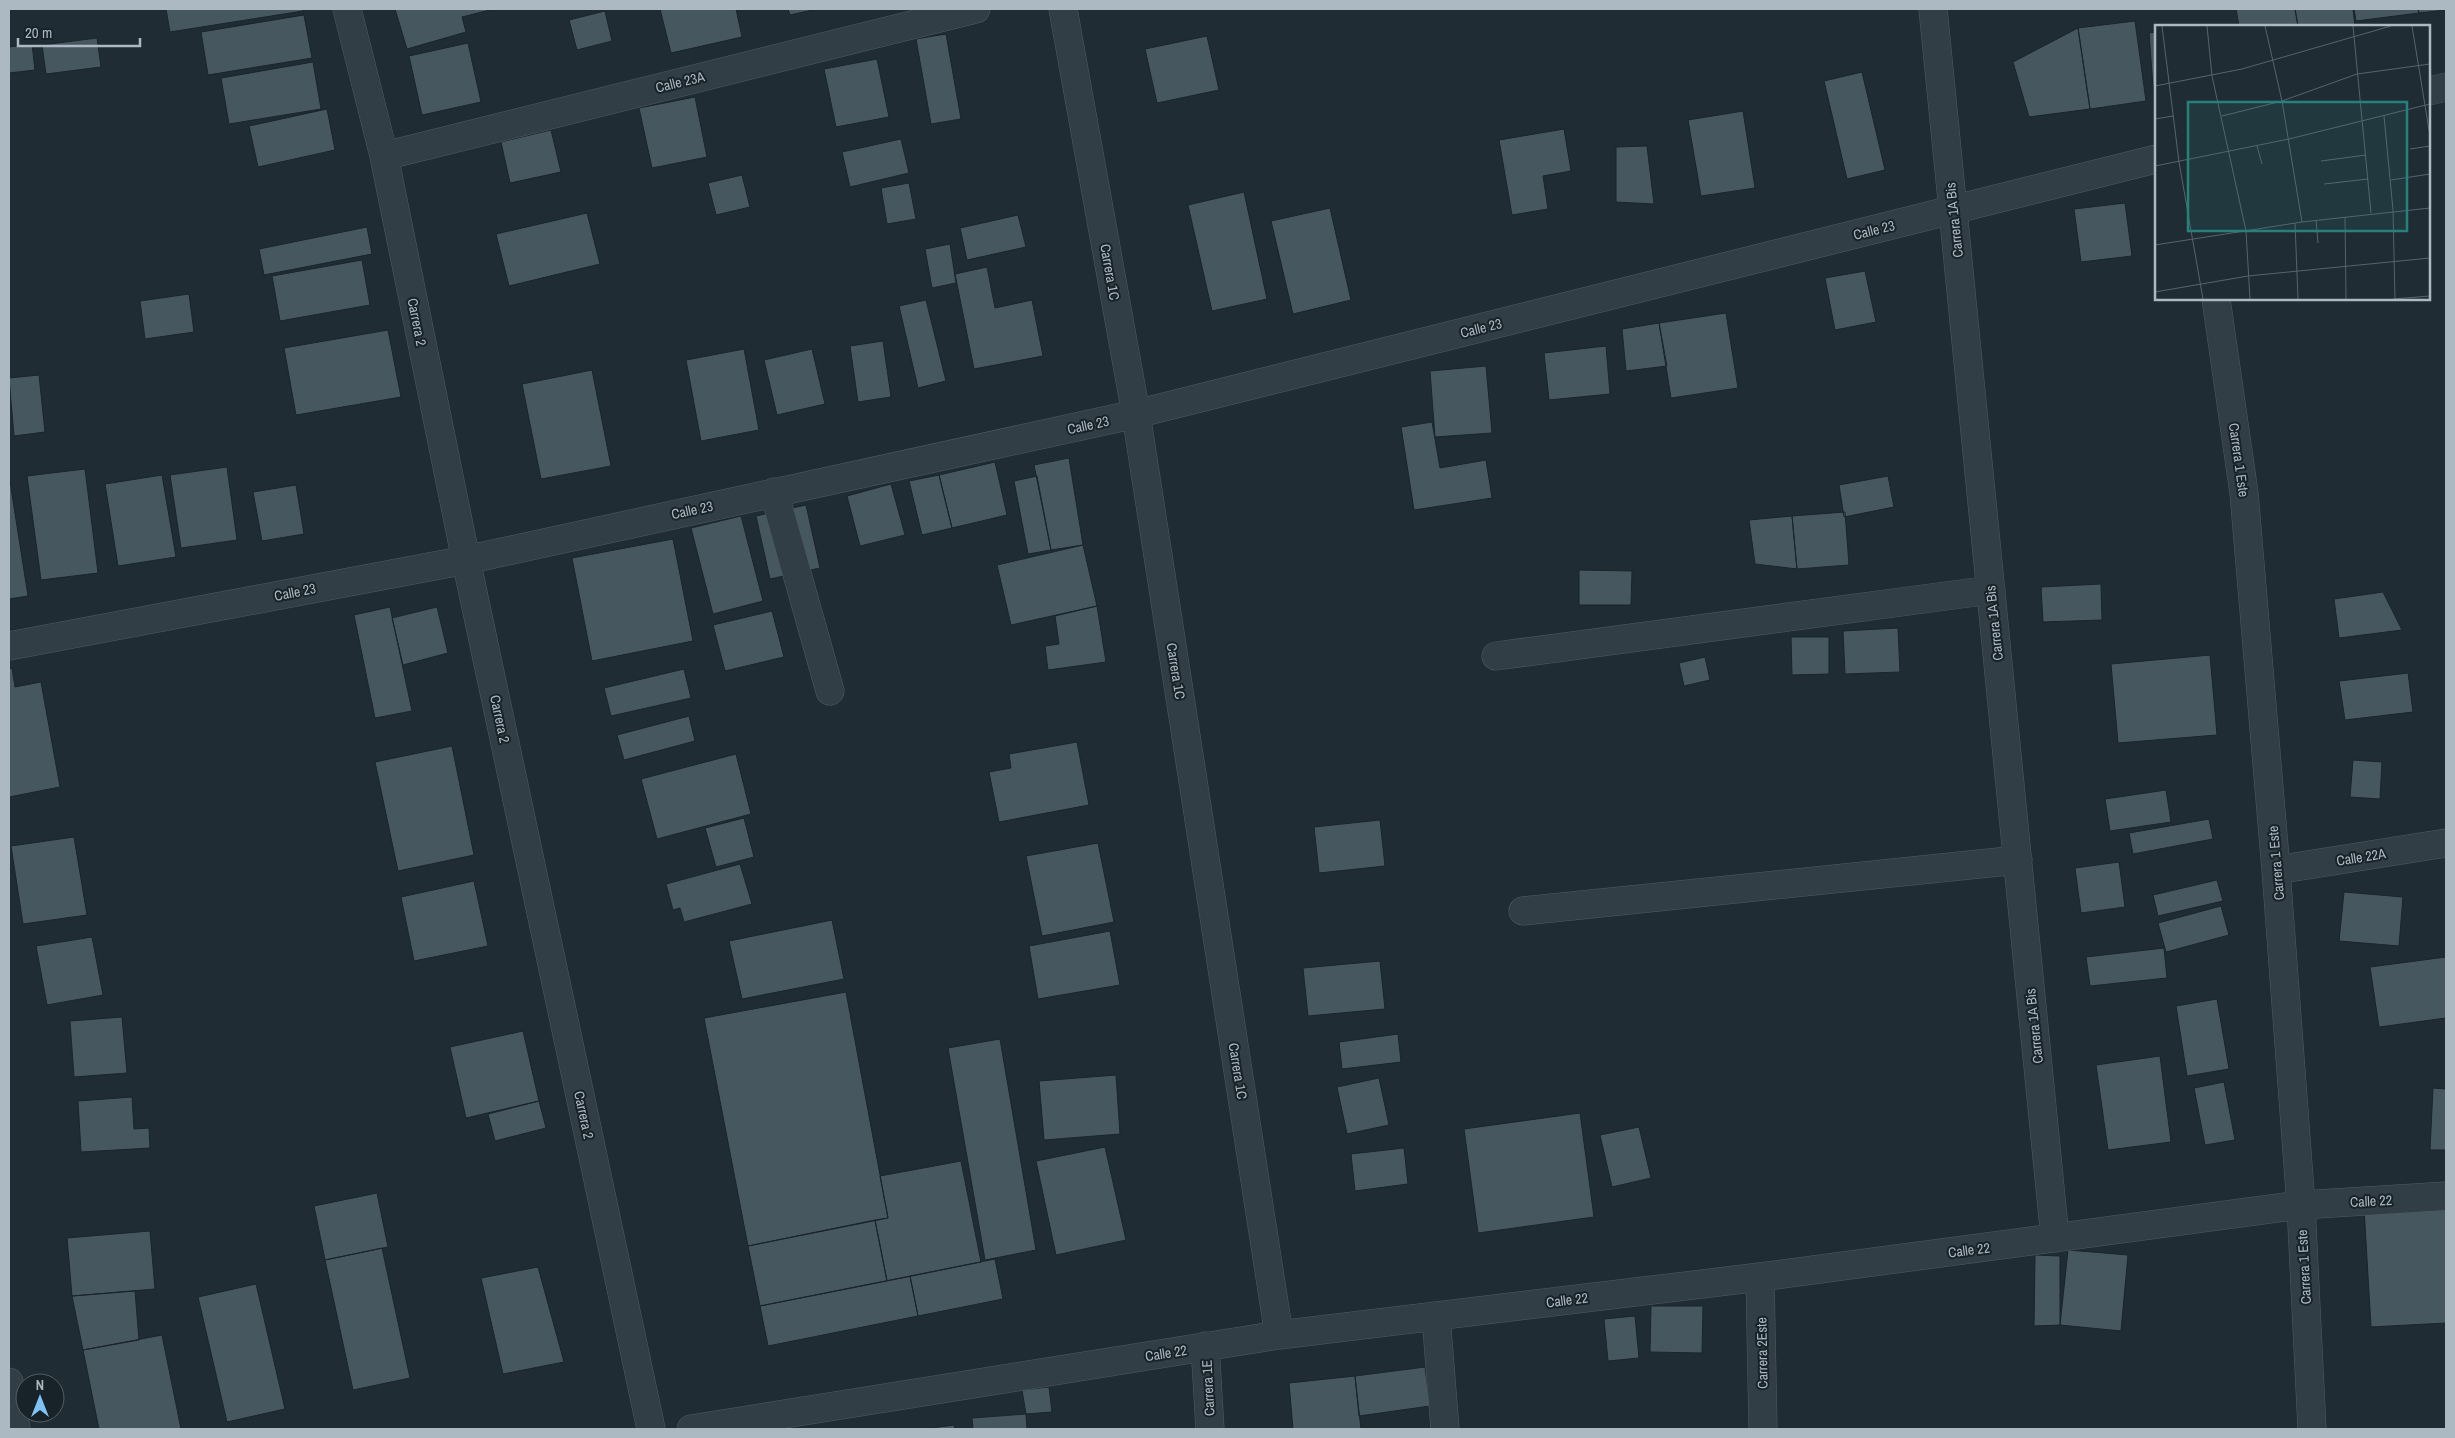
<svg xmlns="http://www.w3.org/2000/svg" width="2455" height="1438" viewBox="0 0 2455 1438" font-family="'Archivo Narrow',sans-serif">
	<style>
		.building { fill: #475760; stroke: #1a242b }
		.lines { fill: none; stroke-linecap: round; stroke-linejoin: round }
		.minor-casing { stroke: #505b63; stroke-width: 29 }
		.minor { stroke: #323e45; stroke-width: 28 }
		.labels { text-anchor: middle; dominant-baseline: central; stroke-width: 4; stroke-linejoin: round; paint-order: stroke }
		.street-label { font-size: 14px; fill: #acb9c2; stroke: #182229 }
		.inset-road { fill: none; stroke: #57646d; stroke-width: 1 }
		.view { fill: #27807b; fill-opacity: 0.15; stroke: #27807b; stroke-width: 2.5 }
		.inset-edge { fill: none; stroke: #acb9c2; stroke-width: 2.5 }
	</style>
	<rect width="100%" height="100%" fill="#1f2c34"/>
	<!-- building -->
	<path class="building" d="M166,9H303V11L170,32Z
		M395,9H494L462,17L466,32L407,49Z
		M660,9H736L742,37L671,53Z
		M788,9H817L790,15Z
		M2236,9H2295L2298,26H2239Z
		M2295,9H2353L2355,26H2298Z
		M2354,9H2418L2419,13L2356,21Z
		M2418,9H2446V10L2419,13Z
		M605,11L612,41L577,50L569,20Z
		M304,15L312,58L208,75L201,32Z
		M2135,21L2146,101L2090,109L2078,28Z
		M2078,28L2090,109L2029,117L2013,62Z
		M2156,32V87H2153L2149,33Z
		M946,34L961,119L931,124L916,39Z
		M1207,36L1219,90L1157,103L1145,49Z
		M97,38L101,67L46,74L42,45Z
		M468,43L481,102L422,115L409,56Z
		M32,44L35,70L9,73V47Z
		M877,59L889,117L836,127L824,69Z
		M313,62L321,109L229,124L221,78Z
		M1862,72L1885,170L1847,179L1824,81Z
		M695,97L707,157L652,168L639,108Z
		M327,109L335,150L258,167L249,126Z
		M1743,111L1755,188L1701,196L1688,120Z
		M1564,129L1571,171L1543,176L1548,209L1512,215L1499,140Z
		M551,130L561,172L510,183L501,142Z
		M901,139L909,173L850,187L842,152Z
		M1647,146L1654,204L1616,202V147Z
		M742,175L750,207L716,215L708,183Z
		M909,183L916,219L887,224L881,188Z
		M1244,192L1267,299L1212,311L1188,205Z
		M2125,203L2132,256L2081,262L2074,209Z
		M1330,208L1351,300L1293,314L1271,221Z
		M587,213L600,264L509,286L496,234Z
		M1018,215L1026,247L967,260L960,228Z
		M367,227L372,254L264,275L259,249Z
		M950,244L956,283L932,288L925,249Z
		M362,260L370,305L280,321L272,276Z
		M987,267L995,308L1032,300L1043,356L974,369L955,274Z
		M1865,271L1876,322L1835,330L1825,278Z
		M189,294L194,332L145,339L140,301Z
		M926,300L946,381L918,388L899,306Z
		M1726,313L1738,388L1671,398L1659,323Z
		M1659,323L1667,366L1626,371L1622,329Z
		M388,330L401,397L296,415L284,348Z
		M883,341L891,397L858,402L850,346Z
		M1606,346L1610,394L1549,400L1544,353Z
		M744,349L759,430L701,441L686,360Z
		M812,349L825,404L777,415L764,360Z
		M1486,366L1492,433L1435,437L1430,371Z
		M592,370L611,466L541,479L522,384Z
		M39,375L45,432L14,436L9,378Z
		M1432,422L1440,468L1486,460L1492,498L1414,510L1401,427Z
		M1069,458L1083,545L1051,550L1034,465Z
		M995,462L1007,515L952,528L939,475Z
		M227,467L237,540L181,548L170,475Z
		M85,469L98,573L41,580L27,476Z
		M9,475L28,596L9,599Z
		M162,475L176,557L118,566L105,484Z
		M939,475L952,528L922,535L909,481Z
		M1037,476L1051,550L1028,554L1014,481Z
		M1888,476L1894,507L1844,517L1839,485Z
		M891,484L905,535L860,546L847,496Z
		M296,485L304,534L262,541L253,492Z
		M806,505L820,568L770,579L756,516Z
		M1845,512L1849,565L1797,569L1792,516Z
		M741,516L763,601L713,614L691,528Z
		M1792,516L1797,569L1755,564L1749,520Z
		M673,539L693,641L592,661L572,558Z
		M1083,545L1097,606L1011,625L997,565Z
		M1579,570L1632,571L1631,605H1579Z
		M2101,584L2102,620L2043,622L2041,587Z
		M2383,592L2402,630L2339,638L2334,599Z
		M1097,606L1106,662L1048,670L1045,646L1059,644L1055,616Z
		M390,607L412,711L375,718L354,615Z
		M437,607L448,653L403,665L392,618Z
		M772,611L784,657L725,671L713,625Z
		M1898,628L1900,672L1845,674L1843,631Z
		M1791,637H1829V674L1792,675Z
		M2210,655L2217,735L2118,743L2111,664Z
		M1705,657L1710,680L1684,686L1679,663Z
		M12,668L15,687L41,682L60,787L9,797V669Z
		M684,669L691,698L611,716L604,688Z
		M2408,673L2413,712L2345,720L2339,681Z
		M689,716L695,741L624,760L617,735Z
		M1077,742L1089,805L999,822L989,772L1011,768L1009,754Z
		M452,746L474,855L398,871L375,762Z
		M736,754L751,814L657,839L641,779Z
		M2353,760L2382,762L2380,799L2350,797Z
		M2166,790L2171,822L2110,831L2105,799Z
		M744,818L754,857L716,867L705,828Z
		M2209,819L2213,839L2133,854L2129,833Z
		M1380,820L1385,866L1319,873L1314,827Z
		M74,837L87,915L23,924L11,846Z
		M1098,843L1114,922L1042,936L1026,856Z
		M2119,862L2125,907L2081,913L2075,868Z
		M740,864L752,904L684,922L680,908L673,910L666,884Z
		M2217,880L2223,901L2158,916L2153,895Z
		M474,881L488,946L414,961L401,897Z
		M2344,892L2403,897L2399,946L2339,941Z
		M2221,906L2229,935L2166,952L2158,923Z
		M832,920L844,979L742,999L729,941Z
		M1110,931L1120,985L1038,999L1029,946Z
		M92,937L103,995L47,1005L36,946Z
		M2164,948L2167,978L2090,986L2086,957Z
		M2446,957V1018L2379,1027L2370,967Z
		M1380,961L1385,1009L1308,1016L1303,968Z
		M846,992L888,1218L748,1246L704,1018Z
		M2217,999L2229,1069L2187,1076L2176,1006Z
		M122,1017L127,1073L74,1077L70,1021Z
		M523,1031L539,1101L466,1118L450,1047Z
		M1398,1034L1401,1062L1342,1069L1339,1042Z
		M1000,1039L1036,1250L985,1260L948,1048Z
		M2160,1056L2171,1142L2108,1150L2096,1065Z
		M1116,1075L1120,1134L1044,1140L1039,1081Z
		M1379,1078L1389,1125L1347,1134L1337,1087Z
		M2224,1082L2235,1140L2205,1145L2194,1088Z
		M2433,1088L2446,1089V1150H2430Z
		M132,1097L134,1129L149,1128L150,1148L81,1152L78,1101Z
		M539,1101L546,1128L495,1141L488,1114Z
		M1580,1113L1594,1217L1478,1233L1464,1129Z
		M1639,1127L1651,1178L1612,1187L1600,1135Z
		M1105,1147L1126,1240L1056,1255L1036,1161Z
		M1404,1148L1408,1184L1355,1191L1351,1154Z
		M961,1161L981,1262L887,1281L875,1220L888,1218L880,1176Z
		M377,1193L388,1247L325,1260L314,1206Z
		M2446,1203V1323L2371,1327L2364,1208Z
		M875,1220L887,1281L760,1306L748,1246Z
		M150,1231L155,1289L72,1296L67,1238Z
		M382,1248L410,1378L353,1390L325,1260Z
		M2068,1250L2128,1255L2121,1331L2060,1325Z
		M2035,1255L2060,1256V1325L2034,1326Z
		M995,1259L1003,1299L918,1316L910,1276Z
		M538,1267L564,1362L503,1374L481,1278Z
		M910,1276L918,1316L768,1346L760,1306Z
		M256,1284L285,1409L227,1422L198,1297Z
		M135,1291L139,1340L83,1350L72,1296Z
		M1651,1306H1703L1702,1353L1650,1352Z
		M1635,1316L1639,1358L1608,1361L1604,1319Z
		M162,1335L181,1429H99L83,1350Z
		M1425,1367L1430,1406L1359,1416L1355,1376Z
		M1355,1376L1361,1429H1293L1289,1383Z
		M1049,1387L1052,1412L1026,1414L1022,1390Z
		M1026,1414L1027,1429H973L972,1418Z
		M954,1425L955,1429H924Z"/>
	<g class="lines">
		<!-- minor casing -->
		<g class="minor-casing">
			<path id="minor" d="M347,9L384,156L466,560L651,1429
				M1063,9L1136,414L1279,1335
				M1933,9L2055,1238
				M2429,91L2446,87
				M384,156L976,9
				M2216,299L2244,493L2276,870L2301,1205L2312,1429
				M774,492L830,691
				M9,646L466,560L1136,414L2156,159
				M1496,656L1991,590
				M2276,870L2446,843
				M1523,911L2018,860
				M1760,1277L1763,1429
				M1436,1316L1445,1429
				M1205,1346L1210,1429
				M9,1382L16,1429
				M691,1429L1279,1335L1760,1277L2301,1205L2446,1196"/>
		</g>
		<!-- minor -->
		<use href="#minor" class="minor"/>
	</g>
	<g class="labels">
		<!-- street labels -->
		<g class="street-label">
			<text transform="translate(680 82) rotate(-14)">Calle 23A</text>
			<text transform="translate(1954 220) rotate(-96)">Carrera 1A Bis</text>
			<text transform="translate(1874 230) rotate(-14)">Calle 23</text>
			<text transform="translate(1110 272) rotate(80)">Carrera 1C</text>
			<text transform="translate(417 322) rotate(79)">Carrera 2</text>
			<text transform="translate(1481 328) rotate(-14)">Calle 23</text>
			<text transform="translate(1088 425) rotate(-12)">Calle 23</text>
			<text transform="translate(2239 460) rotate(82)">Carrera 1 Este</text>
			<text transform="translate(692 510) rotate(-12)">Calle 23</text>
			<text transform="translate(295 592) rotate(-11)">Calle 23</text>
			<text transform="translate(1994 623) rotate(-96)">Carrera 1A Bis</text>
			<text transform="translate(1176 671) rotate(81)">Carrera 1C</text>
			<text transform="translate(500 719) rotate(78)">Carrera 2</text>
			<text transform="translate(2361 857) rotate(-9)">Calle 22A</text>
			<text transform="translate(2276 863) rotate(-95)">Carrera 1 Este</text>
			<text transform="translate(2034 1026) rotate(-96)">Carrera 1A Bis</text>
			<text transform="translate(1238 1071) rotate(81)">Carrera 1C</text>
			<text transform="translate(584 1115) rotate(78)">Carrera 2</text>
			<text transform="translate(2371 1201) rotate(-3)">Calle 22</text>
			<text transform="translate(1969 1250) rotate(-7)">Calle 22</text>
			<text transform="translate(2304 1267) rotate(-93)">Carrera 1 Este</text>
			<text transform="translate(1567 1300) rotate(-7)">Calle 22</text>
			<text transform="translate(1166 1353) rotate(-9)">Calle 22</text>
			<text transform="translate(1762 1353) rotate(-91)">Carrera 2Este</text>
			<text transform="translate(1208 1388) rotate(-93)">Carrera 1E</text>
		</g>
	</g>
	<!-- overview -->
	<g transform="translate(2155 25)">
		<rect width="275" height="275" fill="#1f2c34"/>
		<path class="inset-road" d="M7,1L24,137L48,274M52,1L57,51L91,206L95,274M110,1L127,76L147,197M198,1L216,188M257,1L275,111M0,61L87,44L236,1M67,91L127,76L202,49L275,39M229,91L238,185L240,274M0,94L18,91M102,121L107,139M255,124L275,121M166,136L211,130M0,141L134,114L275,79M236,155L275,149M169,159L213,154M190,192L191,274M161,195L163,218M140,198L143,274M0,220L147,197L275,183M0,267L93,251L275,233M238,274L275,271"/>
		<path class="view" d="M33,77H252V206H33Z"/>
		<rect width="275" height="275" class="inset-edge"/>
	</g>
	<!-- border -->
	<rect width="2455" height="1438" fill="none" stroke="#acb9c2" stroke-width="20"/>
	<!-- north arrow -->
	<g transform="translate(40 1398)"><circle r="24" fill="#182229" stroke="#535e66"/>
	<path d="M0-4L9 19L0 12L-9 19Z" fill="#7fc3f5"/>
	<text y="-8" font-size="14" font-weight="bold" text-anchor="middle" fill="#acb9c2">N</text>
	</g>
	<!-- scale -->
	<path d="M18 38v8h122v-8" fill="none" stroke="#acb9c2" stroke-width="2.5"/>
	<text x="25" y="38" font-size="15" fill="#acb9c2" stroke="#182229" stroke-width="4" paint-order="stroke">20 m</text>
</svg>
